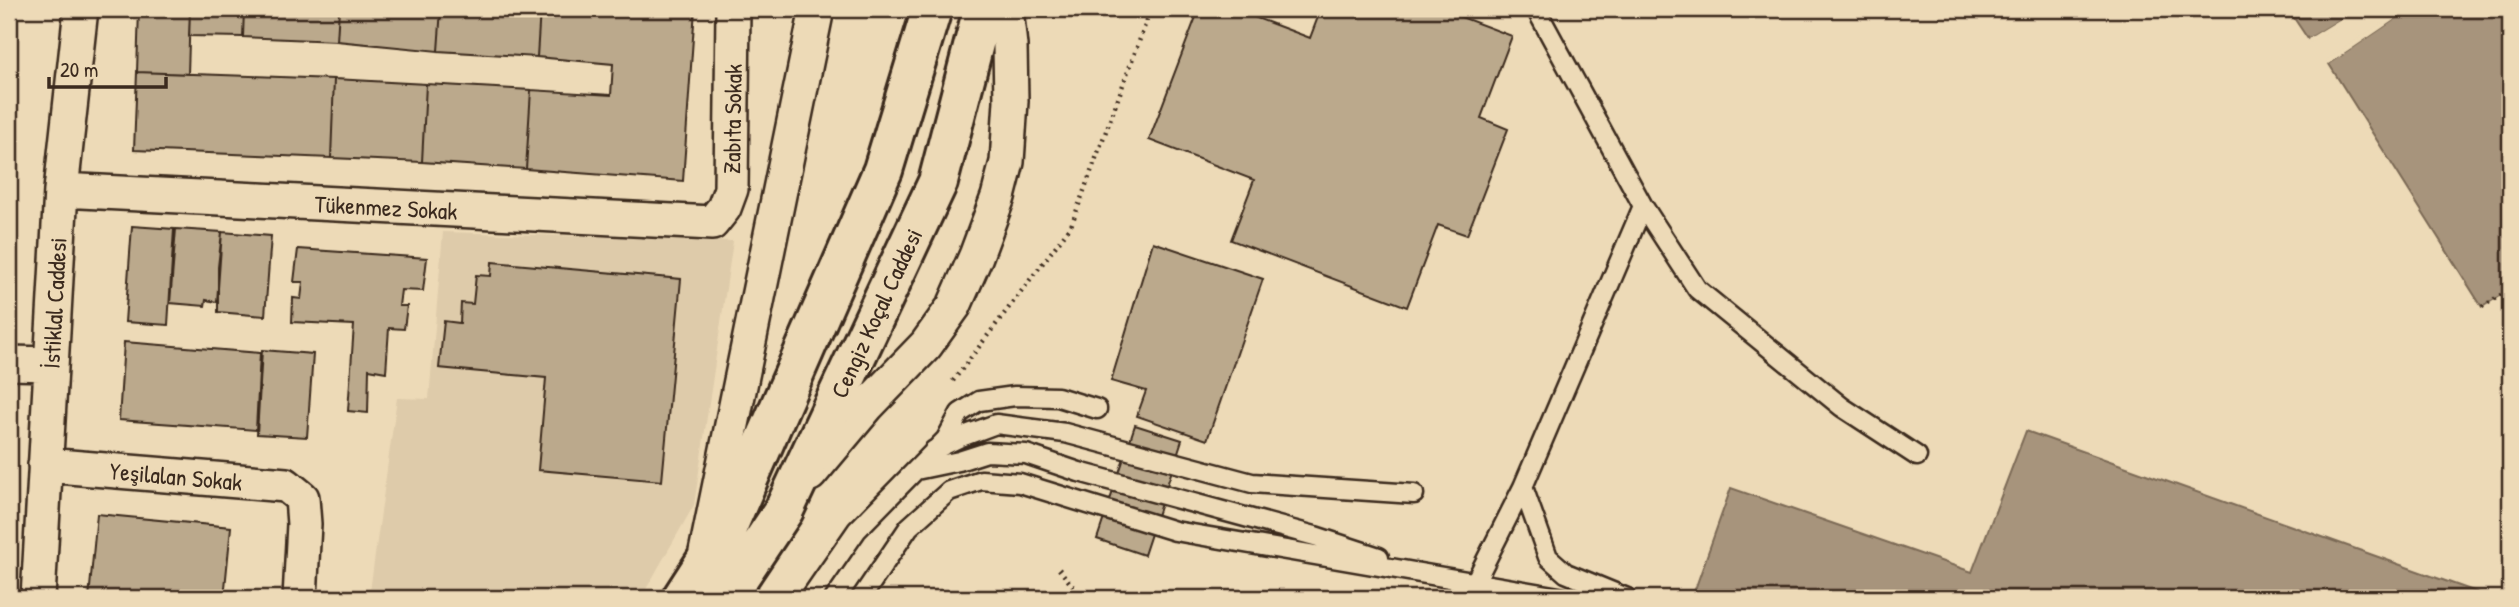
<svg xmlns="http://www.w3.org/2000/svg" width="2519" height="607" viewBox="0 0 2519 607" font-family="'Patrick Hand',sans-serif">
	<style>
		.built { fill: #decbaa }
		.water { fill: #a7947b; stroke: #7c6a56; stroke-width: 2 }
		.pier { fill: #eddab7 }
		.building { fill: #bba98c; stroke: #3b2a1e; stroke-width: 2 }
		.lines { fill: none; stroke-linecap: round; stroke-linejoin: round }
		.lane-casing { stroke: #3b2a1e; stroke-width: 23 }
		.street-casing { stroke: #3b2a1e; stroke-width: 38 }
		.secondary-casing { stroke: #3b2a1e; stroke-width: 44 }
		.path { stroke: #3b2a1e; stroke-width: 4.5; stroke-dasharray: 2 5; stroke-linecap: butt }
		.lane { stroke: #eddab7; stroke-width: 18 }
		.street { stroke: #eddab7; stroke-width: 33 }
		.secondary { stroke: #eddab7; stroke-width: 38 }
		.labels { text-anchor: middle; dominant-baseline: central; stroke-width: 5; stroke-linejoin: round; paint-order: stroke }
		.street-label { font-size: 24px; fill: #3b2a1e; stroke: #eddab7 }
	</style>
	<rect width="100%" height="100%" fill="#eddab7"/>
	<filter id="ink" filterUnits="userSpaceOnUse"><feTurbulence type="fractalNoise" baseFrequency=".0143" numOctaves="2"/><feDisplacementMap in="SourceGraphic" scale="14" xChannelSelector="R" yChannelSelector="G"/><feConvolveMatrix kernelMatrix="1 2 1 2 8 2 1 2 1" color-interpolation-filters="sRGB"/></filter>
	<g filter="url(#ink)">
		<!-- built -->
		<path class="built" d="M443,232L733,241L694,505L641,598H369L397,398L429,399Z"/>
		<!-- water -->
		<path class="water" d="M2288,9H2357L2308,39Z
			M2410,9H2510V289L2482,307L2329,64Z
			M2026,431L2493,598H1692L1731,488L1972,572Z"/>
		<!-- pier -->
		<path class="pier" d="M2357,9H2360L2359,12L2310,42L2308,39Z
			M2404,9H2410L2329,64L2326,61Z"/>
		<!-- building -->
		<path class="building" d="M139,9H190L188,74L137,72Z
			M190,9H244L243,37L189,36Z
			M244,9H339L337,41L243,37Z
			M339,9H441L438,51L337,41Z
			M441,9H540L537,57L438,51Z
			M540,9H695L683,181L526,169L531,90L611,95L613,64L537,57Z
			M1199,9H1233L1310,38L1321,9H1440L1512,36L1481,118L1508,129L1467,235L1438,225L1407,307L1231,240L1254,180L1149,140Z
			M137,72L334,79L331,158L134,150Z
			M334,79L426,84L422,162L331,158Z
			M426,84L531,90L526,169L422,162Z
			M132,226L174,229L168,325L125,322Z
			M176,229L222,232L217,302L206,300L205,306L170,303Z
			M222,232L271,236L265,316L218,312V267Z
			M1153,242L1263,279L1207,440L1137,416L1146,391L1111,381Z
			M298,249L427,258L423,291L401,290L399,306H407L404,329L389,328L386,372L369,369L368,413L348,411L354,325L292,322L293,298L301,299L303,282H294Z
			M492,262L681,279L662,481L538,470L546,378L439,368L444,321L460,323L461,303L473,304L476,275L491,276Z
			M124,342L260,353L256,430L119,420Z
			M262,350L313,354L307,437L257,434Z
			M1135,425L1182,440L1144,555L1097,539Z
			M97,514L231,527L224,598H89Z"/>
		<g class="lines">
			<!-- lane casing -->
			<g class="lane-casing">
				<path id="lane" d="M1643,206L1697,289L1842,407L1917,456
					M934,450L961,437L996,424L1065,433L1252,483L1414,494
					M916,470L959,461L987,452L1026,454L1079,472L1315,536L1379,557
					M1523,487L1548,557L1566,573L1627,598
					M810,598L857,530L946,439L960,413L979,401L1015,396L1058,397L1097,409
					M861,598L909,527L949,491L981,480L1020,483L1175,531L1565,598
					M1467,598L1523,487L1643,206L1536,9"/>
			</g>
			<!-- street casing -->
			<g class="street-casing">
				<path id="street" d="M61,190L712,223L724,208L731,189L733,9
					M9,363L51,364
					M45,465L286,485L302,498L304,524L300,598
					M810,474L868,405L926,345L954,306L976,256L998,197L1007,162L1011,101L1010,46L1006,9
					M706,552L817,9
					M38,598L61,190L81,9"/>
			</g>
			<!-- secondary casing -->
			<g class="secondary-casing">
				<path id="secondary" d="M682,598L727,528L883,170L932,9
					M725,598L784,510L938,182L983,9"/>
			</g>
			<!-- path -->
			<path class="path" d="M2482,307L2510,289
				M953,381L1071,226L1151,9
				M1059,569L1082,598"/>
			<!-- lane -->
			<use href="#lane" class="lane"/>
			<!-- street -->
			<use href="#street" class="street"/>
			<!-- secondary -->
			<use href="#secondary" class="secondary"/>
		</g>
	</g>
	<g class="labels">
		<!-- street labels -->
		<g class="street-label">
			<text transform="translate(732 119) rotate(-89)">Zabıta Sokak</text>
			<text transform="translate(386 207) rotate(3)">Tükenmez Sokak</text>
			<text transform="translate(54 303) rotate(-87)">İstiklal Caddesi</text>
			<text transform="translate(876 313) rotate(-65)">Cengiz Koçal Caddesi</text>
			<text transform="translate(176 476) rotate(5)">Yeşilalan Sokak</text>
		</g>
	</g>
	<!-- margin -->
	<rect width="2519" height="607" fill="none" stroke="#eddab7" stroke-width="35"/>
	<rect x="18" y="18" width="2484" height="572" fill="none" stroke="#3b2a1e" stroke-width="2.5" filter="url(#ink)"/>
	<!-- scale -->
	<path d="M49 77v10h117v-10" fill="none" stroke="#3b2a1e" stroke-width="3.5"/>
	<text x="60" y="77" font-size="21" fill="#3b2a1e" stroke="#eddab7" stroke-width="5" paint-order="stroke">20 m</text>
</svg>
